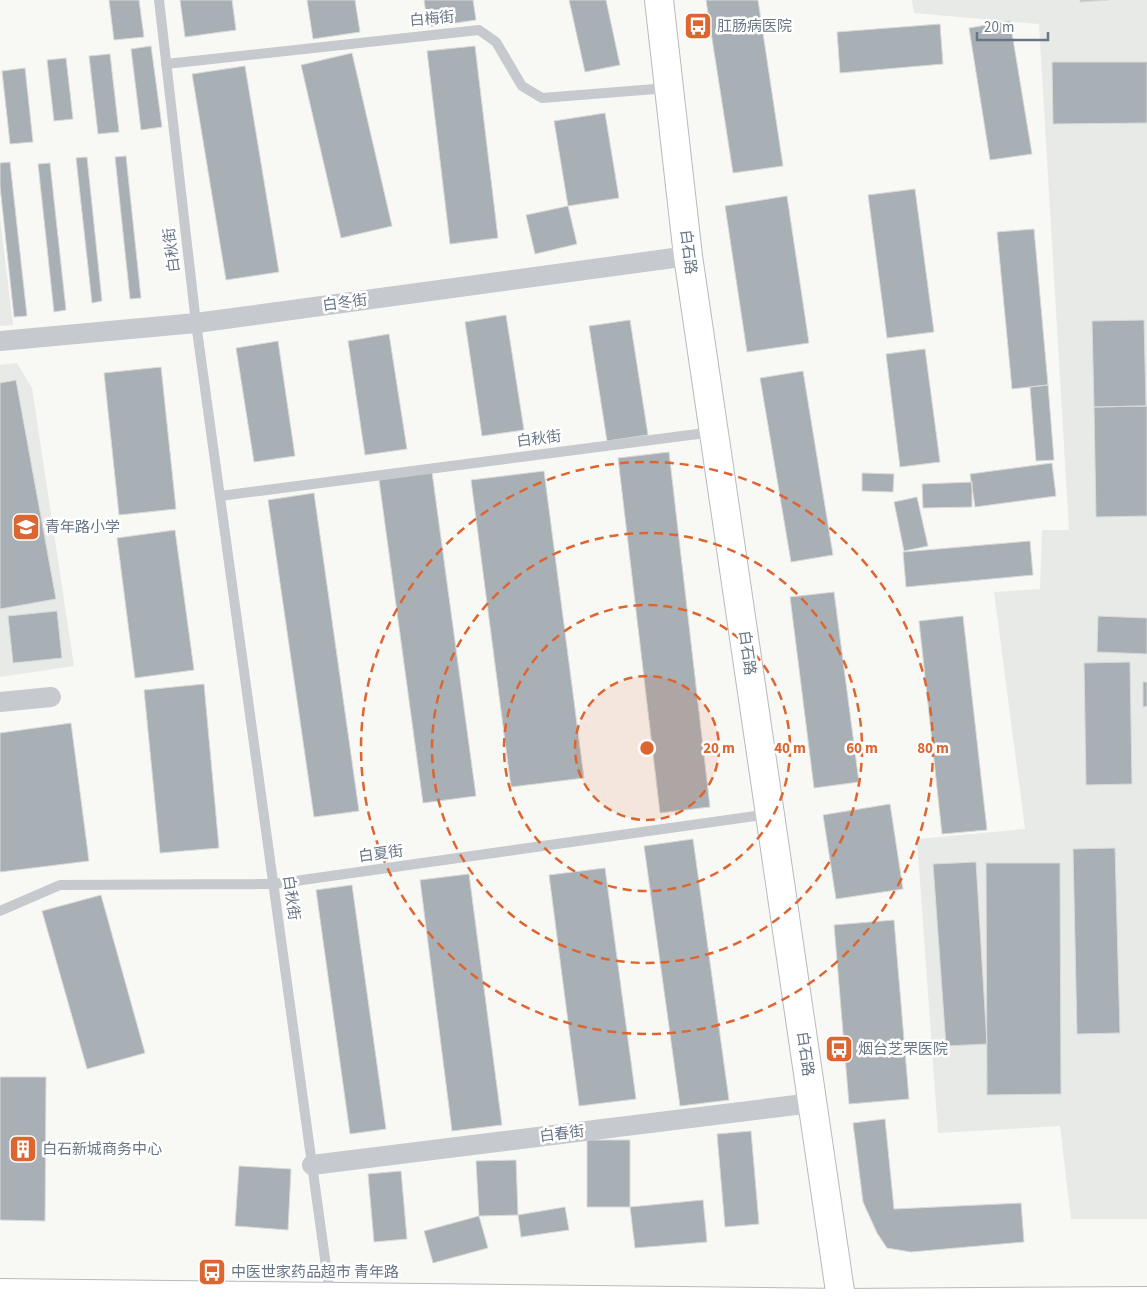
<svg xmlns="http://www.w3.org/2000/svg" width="1147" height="1305" viewBox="0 0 1147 1305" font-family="'Source Sans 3','Noto Sans SC',sans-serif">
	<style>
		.built { fill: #e8eae8 }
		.building { fill: #a8b0b6; stroke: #d9dad8 }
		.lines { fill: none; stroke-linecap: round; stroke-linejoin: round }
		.secondary-casing { stroke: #b6bbbf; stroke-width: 30 }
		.lane { stroke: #c6c9cd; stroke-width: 10 }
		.street { stroke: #c6c9cd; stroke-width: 20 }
		.secondary { stroke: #fff; stroke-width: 28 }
		.ring { fill: none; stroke: #dd6530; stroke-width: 2.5; stroke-dasharray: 9 6 }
		.labels { text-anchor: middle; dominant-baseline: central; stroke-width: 5; stroke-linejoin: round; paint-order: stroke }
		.street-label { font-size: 15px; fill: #687685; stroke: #fff }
		.poi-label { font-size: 15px; fill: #687685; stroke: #fff; text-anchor: start }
		.centre { fill: #dd6530; stroke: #fff; stroke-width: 2.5 }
		.ring-label { font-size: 15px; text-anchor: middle; font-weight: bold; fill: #dd6530; stroke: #fff; stroke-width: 5; stroke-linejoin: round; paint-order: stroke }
	</style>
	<rect width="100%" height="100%" fill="#f8f8f5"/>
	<!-- built -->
	<path class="built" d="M912,0H1147V1219H1071L1060,1126L938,1133L917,839L1025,829L994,592L1040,589L1042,530H1069L1039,24L914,13Z
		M0,218L13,325L0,326Z
		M17,363L32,388L74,666L0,677V365Z"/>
	<!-- building -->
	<path class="building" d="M109,0H139L144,37L114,40Z
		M180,0H232L236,30L185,37Z
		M307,0H355L360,32L313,39Z
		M424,0H473L476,20L428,27Z
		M569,0H606L620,65L585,72Z
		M706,0H758L783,166L733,173Z
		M1080,0H1109L1080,2Z
		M1010,21L1032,154L990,160L969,28Z
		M940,24L943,64L840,73L837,32Z
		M151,46L162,127L141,130L131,49Z
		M475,46L498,238L450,244L427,51Z
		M352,53L392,226L341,238L301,65Z
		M110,54L119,132L98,134L89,56Z
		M66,58L73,119L54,121L47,60Z
		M1052,62H1147V123L1053,124Z
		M245,66L279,272L226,280L192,74Z
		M25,68L33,142L10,144L2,71Z
		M605,113L619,198L568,206L554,121Z
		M126,156L141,298L130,299L115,157Z
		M87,157L102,301L92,303L76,158Z
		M10,162L27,316L14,317L0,186V163Z
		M50,163L66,310L54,312L38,164Z
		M915,189L934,332L887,338L868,195Z
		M787,196L809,343L747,352L725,206Z
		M568,206L577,244L535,254L526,215Z
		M1034,229L1048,385L1012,389L997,232Z
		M506,315L524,430L482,436L465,322Z
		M630,320L648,435L607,441L589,326Z
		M1144,320L1146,406L1094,407L1092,321Z
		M389,334L407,449L365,455L348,341Z
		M278,341L295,456L254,462L236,348Z
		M925,349L940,462L900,467L886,354Z
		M161,367L176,509L119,515L104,373Z
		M803,371L833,555L791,562L760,378Z
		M16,380L56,599L0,609V383Z
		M1048,385L1054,460L1036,461L1030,387Z
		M1147,406V516L1096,517L1094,407Z
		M669,452L710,807L660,813L618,458Z
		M1052,463L1056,496L975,507L970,474Z
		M544,471L584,778L511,787L471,480Z
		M432,472L476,796L423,803L379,480Z
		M862,473L894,474L893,492L862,491Z
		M972,482V507L923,508L922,484Z
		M314,493L359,811L314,817L268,500Z
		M917,497L928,546L904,551L894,502Z
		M175,530L194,670L135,678L117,538Z
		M1030,541L1033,575L906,587L903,552Z
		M834,592L859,782L814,788L790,597Z
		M57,611L62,658L13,663L8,616Z
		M963,616L987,830L942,834L919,621Z
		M1098,616L1147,618V654L1097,652Z
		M1130,662L1132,784L1086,785L1084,663Z
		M1143,682H1147V706L1143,707Z
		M204,684L219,848L160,853L144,690Z
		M71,723L89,861L0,872V733Z
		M890,804L903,889L836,899L823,815Z
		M693,839L729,1100L680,1106L644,846Z
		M1115,848L1120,1033L1077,1034L1073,849Z
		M976,862L987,1044L946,1046L933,864Z
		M986,863H1060L1061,1094L987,1095Z
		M605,868L636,1099L579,1106L549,875Z
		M469,874L502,1125L452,1131L420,880Z
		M352,885L386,1129L350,1134L316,890Z
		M101,895L145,1053L87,1069L42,911Z
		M894,920L909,1099L849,1104L834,925Z
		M0,1077H46L45,1221L0,1220Z
		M885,1119L894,1209L1021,1203L1024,1242L911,1252L887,1248L877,1233L863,1202L853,1123Z
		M751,1131L759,1224L725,1227L717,1134Z
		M587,1140H630V1207H587Z
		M516,1160L518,1215L479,1216L476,1161Z
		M239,1166L291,1169L288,1230L235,1226Z
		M401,1171L407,1239L374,1242L368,1174Z
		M703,1200L707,1242L635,1248L630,1207Z
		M565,1207L569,1230L521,1237L518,1215Z
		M479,1216L488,1248L433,1263L424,1231Z"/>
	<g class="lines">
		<!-- secondary casing -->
		<g class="secondary-casing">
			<path id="secondary" d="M659,0L688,256L842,1305
				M0,1293L841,1303L1147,1301"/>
		</g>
		<!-- lane -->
		<path class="lane" d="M159,0L196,323L330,1295
			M166,64L479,30L496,42L522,86L542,98L668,88
			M220,496L713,432
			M0,911L60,885L274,884L769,814"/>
		<!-- street -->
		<path class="street" d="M0,341L196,323L688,256
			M0,702L51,697
			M312,1165L812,1103"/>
		<!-- secondary -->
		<use href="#secondary" class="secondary"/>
	</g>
	<!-- distance rings -->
	<circle cx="647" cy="748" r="72" fill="#dd6530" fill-opacity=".12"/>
	<g class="ring">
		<circle cx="647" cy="748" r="72"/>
		<circle cx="647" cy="748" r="143"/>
		<circle cx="647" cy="748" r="215"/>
		<circle cx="647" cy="748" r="286"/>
	</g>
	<!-- icons -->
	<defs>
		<g id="bus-square" transform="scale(1.4375)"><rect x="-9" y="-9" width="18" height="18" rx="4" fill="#dd6530" stroke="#fff"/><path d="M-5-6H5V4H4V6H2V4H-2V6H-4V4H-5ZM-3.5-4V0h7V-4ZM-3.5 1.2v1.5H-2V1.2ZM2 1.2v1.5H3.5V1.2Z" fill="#fff"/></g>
		<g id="school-square" transform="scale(1.4375)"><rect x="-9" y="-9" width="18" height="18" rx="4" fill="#dd6530" stroke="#fff"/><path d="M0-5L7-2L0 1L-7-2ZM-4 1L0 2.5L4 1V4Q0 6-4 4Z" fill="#fff"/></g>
		<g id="building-square" transform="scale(1.4375)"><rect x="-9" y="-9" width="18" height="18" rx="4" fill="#dd6530" stroke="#fff"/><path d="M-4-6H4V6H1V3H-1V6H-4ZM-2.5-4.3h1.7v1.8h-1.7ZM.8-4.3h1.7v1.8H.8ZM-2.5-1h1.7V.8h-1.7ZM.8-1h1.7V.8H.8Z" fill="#fff"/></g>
	</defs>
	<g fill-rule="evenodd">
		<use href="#bus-square" x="698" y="26"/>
		<use href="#school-square" x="26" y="527"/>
		<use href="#bus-square" x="839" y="1049"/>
		<use href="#building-square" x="23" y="1149"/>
		<use href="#bus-square" x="212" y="1272"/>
	</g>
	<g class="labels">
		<!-- street labels -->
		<g class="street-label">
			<text transform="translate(432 19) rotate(-5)">白梅街</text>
			<text transform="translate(172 250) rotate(-97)">白秋街</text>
			<text transform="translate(688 252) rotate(83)">白石路</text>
			<text transform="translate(345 303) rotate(-8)">白冬街</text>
			<text transform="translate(539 439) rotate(-7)">白秋街</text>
			<text transform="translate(747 653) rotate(82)">白石路</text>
			<text transform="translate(381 854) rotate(-8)">白夏街</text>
			<text transform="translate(291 898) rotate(82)">白秋街</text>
			<text transform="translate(805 1054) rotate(82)">白石路</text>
			<text transform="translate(562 1134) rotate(-7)">白春街</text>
		</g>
		<!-- poi labels -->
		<g class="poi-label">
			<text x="717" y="26">肛肠病医院</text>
			<text x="45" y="527">青年路小学</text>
			<text x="858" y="1049">烟台芝罘医院</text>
			<text x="42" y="1149">白石新城商务中心</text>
			<text x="231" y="1272">中医世家药品超市 青年路</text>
		</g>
	</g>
	<circle cx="647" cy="748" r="8" class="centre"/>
	<g class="ring-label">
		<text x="719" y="753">20 m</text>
		<text x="790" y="753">40 m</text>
		<text x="862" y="753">60 m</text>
		<text x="933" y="753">80 m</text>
	</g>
	<!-- scale -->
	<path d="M977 32v8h71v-8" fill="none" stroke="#687685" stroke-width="2.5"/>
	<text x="984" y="32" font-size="15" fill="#687685" stroke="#ffffff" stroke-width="4" paint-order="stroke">20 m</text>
</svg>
